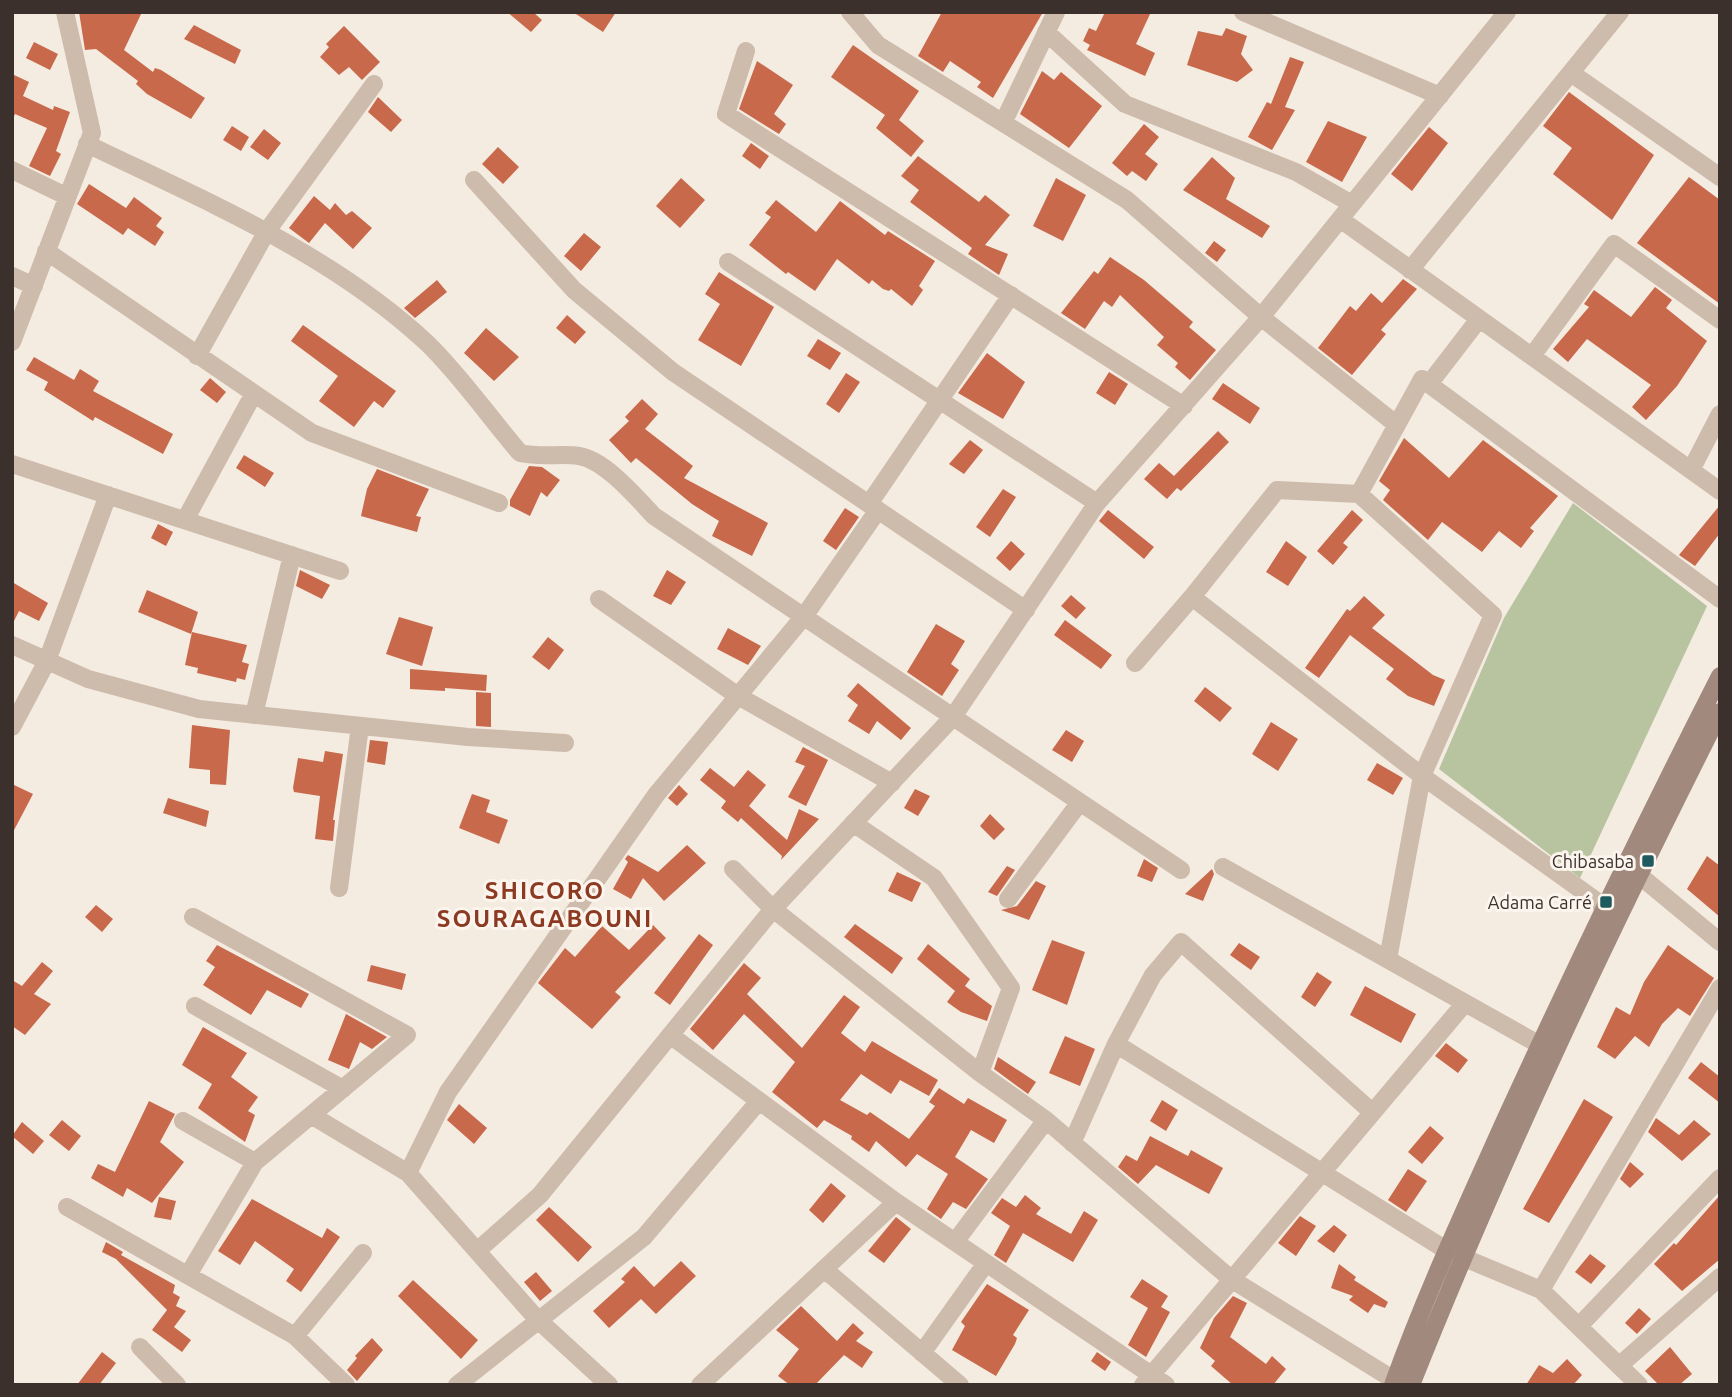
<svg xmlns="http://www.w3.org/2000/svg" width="1732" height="1397" viewBox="0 0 1732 1397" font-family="Ubuntu,sans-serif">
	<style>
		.green { fill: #b8c4a0 }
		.building { fill: #c8694b }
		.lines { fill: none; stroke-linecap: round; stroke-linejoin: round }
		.street { stroke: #cdbbac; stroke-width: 18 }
		.secondary { stroke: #a18a7d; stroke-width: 18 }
		.poi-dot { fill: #1f5a5e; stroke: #fbf5ee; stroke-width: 2.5 }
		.labels { text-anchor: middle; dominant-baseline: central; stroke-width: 6; stroke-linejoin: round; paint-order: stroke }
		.poi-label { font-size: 18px; fill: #3b302b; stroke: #fbf5ee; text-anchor: end }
		.district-label { font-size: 24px; font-weight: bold; letter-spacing: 2px; fill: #8c3b22; stroke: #fbf5ee }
	</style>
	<rect width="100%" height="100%" fill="#f4ebe1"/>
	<!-- green -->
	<path class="green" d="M1573,503L1707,606L1580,878L1439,769L1504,618Z"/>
	<!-- building -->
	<path class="building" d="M79,12H142L124,50L153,72L155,68L161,70L205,98L191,119L147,94L136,84L138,81L96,49L85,50Z
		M507,12H533L542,20L531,32Z
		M573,12H616L603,32Z
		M942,12H1043L993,98L977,87L981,82L950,61L943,72L918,56Z
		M1105,12H1151L1136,44L1155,53L1145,76L1087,50L1090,45L1083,41L1089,28L1096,31Z
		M194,25L241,50L235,64L184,39Z
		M344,26L380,62L362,80L349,67L339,75L320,57L329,47L326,44Z
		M1226,28L1247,36L1241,54L1253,70L1237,82L1187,65L1198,31L1222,36Z
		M34,42L58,54L50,70L26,58Z
		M853,45L919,91L899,120L924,141L911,157L876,128L885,115L831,77Z
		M1290,57L1304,62L1285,107L1295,110L1272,150L1248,137L1267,102L1271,104Z
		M757,61L793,85L774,114L786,124L779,134L739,109Z
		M1042,71L1054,80L1061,72L1102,106L1069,148L1020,114Z
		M12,74L29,82L17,110L23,96L53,110L54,106L70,112L56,151L61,154L50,176L29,166L47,128L15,114L12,121Z
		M1569,92L1654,155L1612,220L1553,174L1572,148L1543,126Z
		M378,97L402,120L391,132L368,112Z
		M1328,121L1367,137L1342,182L1306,162Z
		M1144,124L1159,137L1145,154L1158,164L1146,181L1132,171L1127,176L1112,163Z
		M232,126L249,137L241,151L223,140Z
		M1429,127L1448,143L1412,191L1391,174Z
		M264,129L281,143L268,160L250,147Z
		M751,143L769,156L760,169L742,156Z
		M498,147L519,167L503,184L482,164Z
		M918,156L979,202L985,195L1010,215L985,245L1008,254L999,275L968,254L972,248L910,202L919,190L901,176Z
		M1212,157L1235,178L1226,199L1270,226L1262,238L1183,190Z
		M1689,177L1720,200V304L1637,243Z
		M681,178L705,200L680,228L656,206Z
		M1056,178L1086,195L1063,241L1033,226Z
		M89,184L126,208L134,197L162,218L156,226L164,232L155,246L128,228L123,235L77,204Z
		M314,196L330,210L335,203L346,215L352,211L372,228L353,249L325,223L309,243L289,228Z
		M776,200L816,232L840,201L885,235L888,231L935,261L919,286L923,290L912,306L891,289L889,291L883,289L872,280L869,284L837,259L815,291L788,272L786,274L749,245L771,217L765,213Z
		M584,233L601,247L581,271L564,256Z
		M1214,241L1226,250L1217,262L1205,253Z
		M1110,257L1144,280L1193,322L1189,327L1216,350L1190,380L1175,367L1178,363L1157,345L1164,337L1120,295L1112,307L1104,301L1085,329L1061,313L1094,271L1098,274Z
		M719,272L774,307L741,366L698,340L720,304L705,294Z
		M1403,279L1417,289L1381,330L1386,334L1352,375L1318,348L1350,306L1356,311L1371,293L1382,303Z
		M437,280L447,292L415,318L404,308Z
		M1655,287L1672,300L1666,308L1707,341L1677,386L1646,420L1632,407L1651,385L1587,339L1568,362L1553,349L1589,307L1584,304L1594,290L1631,317Z
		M567,315L586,332L575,344L556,328Z
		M303,325L396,391L383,408L374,401L354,427L319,401L338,376L291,341Z
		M486,328L519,357L494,381L464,353Z
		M818,339L841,353L830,370L807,356Z
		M987,353L1025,382L1003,419L958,393Z
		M34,357L74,380L80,369L99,381L93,391L173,434L163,454L95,417L93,421L44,390L48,382L26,370Z
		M1109,372L1128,384L1115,405L1096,393Z
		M846,373L860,382L839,413L826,404Z
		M210,378L226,392L217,403L200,390Z
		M1223,383L1260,408L1250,424L1212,399Z
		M642,399L658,414L645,429L693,466L684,478L768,523L752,556L712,536L719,521L692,504L636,458L631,463L609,440L629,421L625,417Z
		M1218,431L1229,442L1181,491L1177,488L1167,499L1144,479L1159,463L1174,476Z
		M1404,438L1449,478L1483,440L1558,496L1530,528L1534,531L1521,548L1499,531L1482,552L1442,522L1428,540L1383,500L1390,490L1379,481Z
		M970,440L983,450L964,474L949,464Z
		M244,455L274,473L265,487L236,468Z
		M529,466L542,467L560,480L547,497L541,492L530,516L510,506V500Z
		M377,469L429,489L416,516L421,517L417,532L361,516L367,489Z
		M1003,489L1016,497L990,537L976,527Z
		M1720,505V533L1695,566L1679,555Z
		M845,508L859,517L836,550L823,541Z
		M1108,510L1154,547L1144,559L1099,521Z
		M1352,510L1363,520L1343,543L1348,547L1333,565L1317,551Z
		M158,524L173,532L166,546L151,538Z
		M1011,541L1025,554L1010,571L996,558Z
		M1286,541L1307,557L1288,586L1266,572Z
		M300,570L330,585L322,599L296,586Z
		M667,570L686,582L671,605L653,596Z
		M12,582L48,603L39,621L19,611L12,625Z
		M147,590L198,612L191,634L138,612Z
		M1071,595L1086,608L1076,619L1061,606Z
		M1364,596L1385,615L1372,628L1433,675L1445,680L1434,706L1408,696L1386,679L1394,669L1350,635L1319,678L1305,668L1347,609L1350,611Z
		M399,617L433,627L422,666L386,654Z
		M1065,620L1112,655L1101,669L1054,635Z
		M936,624L965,641L951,664L959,670L942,696L907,672Z
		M728,628L761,646L748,665L717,649Z
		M192,632L247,645L242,662L249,664L245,680L237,678L236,682L197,673L198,668L185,665Z
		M548,637L564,650L549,670L532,657Z
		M410,669L487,675L486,691L445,688V691L410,689Z
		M858,683L911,728L901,740L877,721L869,734L848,721L858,705L847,696Z
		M1205,687L1232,708L1220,722L1194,701Z
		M476,692L491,693V727L476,726Z
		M1271,722L1298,739L1278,771L1252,754Z
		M192,725L230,730L226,785L210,784V770L189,768Z
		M1066,730L1084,741L1072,762L1052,750Z
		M370,740L388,742L385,765L367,762Z
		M803,747L828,760L806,806L788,797L805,766L795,762Z
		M325,751L343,754L333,820H335L333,841L315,839L320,796L294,792L293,788L298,758L323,762Z
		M1377,763L1403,778L1393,795L1367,780Z
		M710,768L734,787L748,770L766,785L749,806L787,840L799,809L819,819L781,860L782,856L741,818L738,822L721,808L726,801L700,780Z
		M12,784L33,794L12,834Z
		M679,785L688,794L677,806L668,798Z
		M915,789L930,796L918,816L904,808Z
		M472,794L490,800L486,812L508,820L499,844L459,828Z
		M168,798L209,811L206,827L163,813Z
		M990,814L1005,829L994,840L980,826Z
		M687,845L706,863L664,901L643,878L631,899L613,889L628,862L625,859L628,855L658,872Z
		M1707,856L1720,866V917L1687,889Z
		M1144,859L1158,868L1152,882L1137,876Z
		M1007,866L1015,870L997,896L988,892Z
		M1212,869L1214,874L1203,901L1185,894Z
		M897,872L921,883L912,902L888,891Z
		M1036,881L1046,886L1029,920L1001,910L1017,906Z
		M96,905L113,919L102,932L85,917Z
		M855,924L903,958L892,974L844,937Z
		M653,925L666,938L615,992L621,997L592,1029L538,983L565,948L575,957L602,926L629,950Z
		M699,934L713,945L670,1005L654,993Z
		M1052,940L1085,952L1067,1005L1032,990Z
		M1239,943L1260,957L1251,970L1230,955Z
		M928,944L970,979L965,986L992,1006L987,1021L961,1012L947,1002L955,991L917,959Z
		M217,945L309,994L301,1008L267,990L251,1015L203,985L215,967L206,961Z
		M1668,945L1714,978L1690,1016L1678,1008L1662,1024L1649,1047L1635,1036L1615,1059L1597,1047L1616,1007L1630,1015L1644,982Z
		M42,962L53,971L34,994L51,1004L25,1035L12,1026V980L22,986Z
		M744,963L761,978L747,994L802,1048L844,995L860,1007L841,1033L865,1052L872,1041L938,1080L929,1096L900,1080L891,1094L861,1074L840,1100L867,1115L870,1112L909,1139L935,1106L929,1102L939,1088L964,1104L968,1098L1007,1120L994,1143L971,1130L955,1157L988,1179L966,1209L953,1202L941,1219L927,1209L948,1174L917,1154L906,1167L876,1141L869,1152L851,1139L852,1136L824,1120L817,1128L772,1092L795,1062L744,1014L713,1050L690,1029Z
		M371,965L406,974L402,990L367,981Z
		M1317,972L1332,982L1315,1007L1301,997Z
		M1365,986L1416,1014L1401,1043L1350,1015Z
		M346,1014L387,1037L372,1049L360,1042L349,1069L328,1060Z
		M203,1027L247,1053L231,1077L258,1097L248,1111L255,1115L245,1142L198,1108L212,1084L182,1065Z
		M1065,1036L1095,1049L1080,1086L1049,1073Z
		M1446,1043L1468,1060L1458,1073L1435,1056Z
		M998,1057L1036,1082L1028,1094L994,1069Z
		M1701,1062L1720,1077V1103L1688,1078Z
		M1584,1099L1613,1117L1549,1223L1523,1209Z
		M1162,1100L1178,1110L1166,1131L1150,1121Z
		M149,1101L175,1114L160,1142L184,1162L152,1203L127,1188L123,1197L91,1178L98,1164L115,1172Z
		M459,1104L487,1128L474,1144L447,1120Z
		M1656,1118L1679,1135L1694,1120L1711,1134L1682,1161L1648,1132Z
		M62,1120L81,1136L69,1151L49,1135Z
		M22,1122L44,1141L33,1154L12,1136Z
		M1430,1126L1444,1138L1422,1164L1408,1152Z
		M1150,1136L1188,1156L1191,1150L1223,1168L1209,1194L1156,1165L1138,1184L1118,1167L1126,1155L1137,1161Z
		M1630,1162L1644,1174L1630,1188L1620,1179Z
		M1408,1169L1427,1181L1406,1212L1388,1200Z
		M831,1183L846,1196L823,1223L809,1210Z
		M1025,1195L1041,1208L1036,1214L1071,1234L1084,1211L1098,1220L1073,1262L1023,1233L1006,1263L994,1255L1010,1226L991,1213L1002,1198L1016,1207Z
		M1720,1195V1259L1682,1291L1654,1264L1674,1243L1676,1245Z
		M159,1197L176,1201L171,1220L154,1217Z
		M252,1199L322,1238L327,1228L340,1237L301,1292L286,1281L294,1269L255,1241L240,1265L218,1251Z
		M549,1207L592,1247L578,1262L536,1220Z
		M1300,1216L1316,1226L1296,1256L1278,1243Z
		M896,1217L911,1229L884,1263L868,1251Z
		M1334,1225L1347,1235L1334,1253L1317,1241Z
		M106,1242L123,1252L121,1255L175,1285L173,1293L180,1297L176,1306L186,1311L174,1327L191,1340L182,1352L152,1330L167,1310L116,1259L102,1252Z
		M1590,1254L1606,1266L1591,1284L1575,1272Z
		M681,1261L696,1276L656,1314L641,1299L609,1328L593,1311L625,1282L621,1279L634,1266L654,1287Z
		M1339,1264L1356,1277L1354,1280L1388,1302L1385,1308L1374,1304L1368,1313L1349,1300L1353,1296L1331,1288Z
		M536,1272L552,1291L540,1301L524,1282Z
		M1142,1279L1168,1296L1161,1307L1170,1312L1146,1357L1128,1345L1148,1308L1130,1297Z
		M413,1280L478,1340L461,1359L398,1296Z
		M987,1284L1029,1310L1013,1335L1017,1338L1015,1344L996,1376L952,1350L965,1326L961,1322Z
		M1233,1296L1247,1303L1230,1337L1266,1364L1272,1356L1286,1369L1273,1385H1233L1211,1366L1215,1361L1200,1348L1214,1318Z
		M801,1306L837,1341L853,1323L864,1333L856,1341L873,1352L862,1368L844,1355L815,1385H790L778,1376L799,1349L776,1330Z
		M1639,1308L1651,1319L1637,1334L1625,1323Z
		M372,1338L383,1350L357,1381L347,1370L357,1358L355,1356Z
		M1670,1347L1692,1374L1679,1385H1659L1645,1371Z
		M102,1352L116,1363L99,1385H77Z
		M1097,1352L1111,1362L1105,1371L1091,1361Z
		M1567,1359L1582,1375L1573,1385H1526L1539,1365L1553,1373Z"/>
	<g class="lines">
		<!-- street -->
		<path class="street" d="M850,12L878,45L1127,200L1261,317L1397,425
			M1243,12L1440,96
			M1046,32L1125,104L1296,172L1352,204
			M746,51L726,114L1184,406
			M1571,73L1720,177
			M1003,123L1056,12
			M87,144C205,201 329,252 427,343C461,376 489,417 520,453C543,458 560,453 579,456C605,460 637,498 654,516L1181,870
			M12,170L66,196
			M474,180L574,290L673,372L1026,610
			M1340,219L1720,491
			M46,251L312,433L499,503
			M728,262L1097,503
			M1410,270L1620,12
			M12,276L34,286
			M12,342L92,133L65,12
			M197,356L267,231L374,84
			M1532,356L1614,244L1720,320
			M1429,384L1479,319
			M12,464L340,571
			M1691,470L1720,414
			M1359,494L1422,379L1720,599
			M869,504L1011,295
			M185,520L253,395
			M1192,597L1422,776L1605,907
			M599,599L738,696L892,783
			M12,645L88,679L199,709L468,737L565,743
			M1135,663L1192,597L1277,490L1359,494L1493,615L1422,776L1388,959
			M254,715L292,555
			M12,727L47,661L108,495
			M853,823L934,878L1011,988L980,1073
			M1628,866L1720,942
			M1223,867L1540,1045
			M733,869L773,909L980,1073L1046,1120L1231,1279L1394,1380
			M339,888L360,726
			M1008,899L1080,802
			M195,1006L343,1089
			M670,1035L896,1202L1166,1385
			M1116,1044L1446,1250
			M311,1115L408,1173L537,1319L609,1385
			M183,1121L255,1162
			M1072,1143L1116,1044L1153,975L1181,942L1372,1112
			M408,1173L448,1092L656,795L805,615L878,510
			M67,1207L295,1336L346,1385
			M955,1242L1046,1120
			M477,1251L540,1195L773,909L953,717L1097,503L1261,317L1507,12
			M1462,1257L1541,1290L1639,1385
			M824,1269L960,1385
			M188,1275L255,1162L407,1035L193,917
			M1541,1290L1720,988
			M1580,1325L1720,1178
			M295,1336L363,1253
			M140,1347L177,1385
			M922,1353L986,1263
			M1621,1364L1720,1277
			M457,1385L644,1237L759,1101
			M700,1385L896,1202
			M1143,1385L1465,1003"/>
		<!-- secondary -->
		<path class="secondary" d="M1393,1385C1426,1293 1467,1205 1507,1116C1575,968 1646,821 1720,676
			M1411,1385C1502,1156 1609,932 1720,712"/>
	</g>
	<!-- markers -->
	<g class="poi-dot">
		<rect x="1641" y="854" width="14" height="14" rx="3.5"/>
		<rect x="1599" y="895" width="14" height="14" rx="3.5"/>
	</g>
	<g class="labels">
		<!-- poi labels -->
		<g class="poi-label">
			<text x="1634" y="861">Chibasaba</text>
			<text x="1592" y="902">Adama Carré</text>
		</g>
		<!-- district labels -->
		<g class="district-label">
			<text x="545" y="890">SHICORO<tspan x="545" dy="28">SOURAGABOUNI</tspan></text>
		</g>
	</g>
	<!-- border -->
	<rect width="1732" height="1397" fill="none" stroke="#3b302b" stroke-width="28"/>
</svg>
